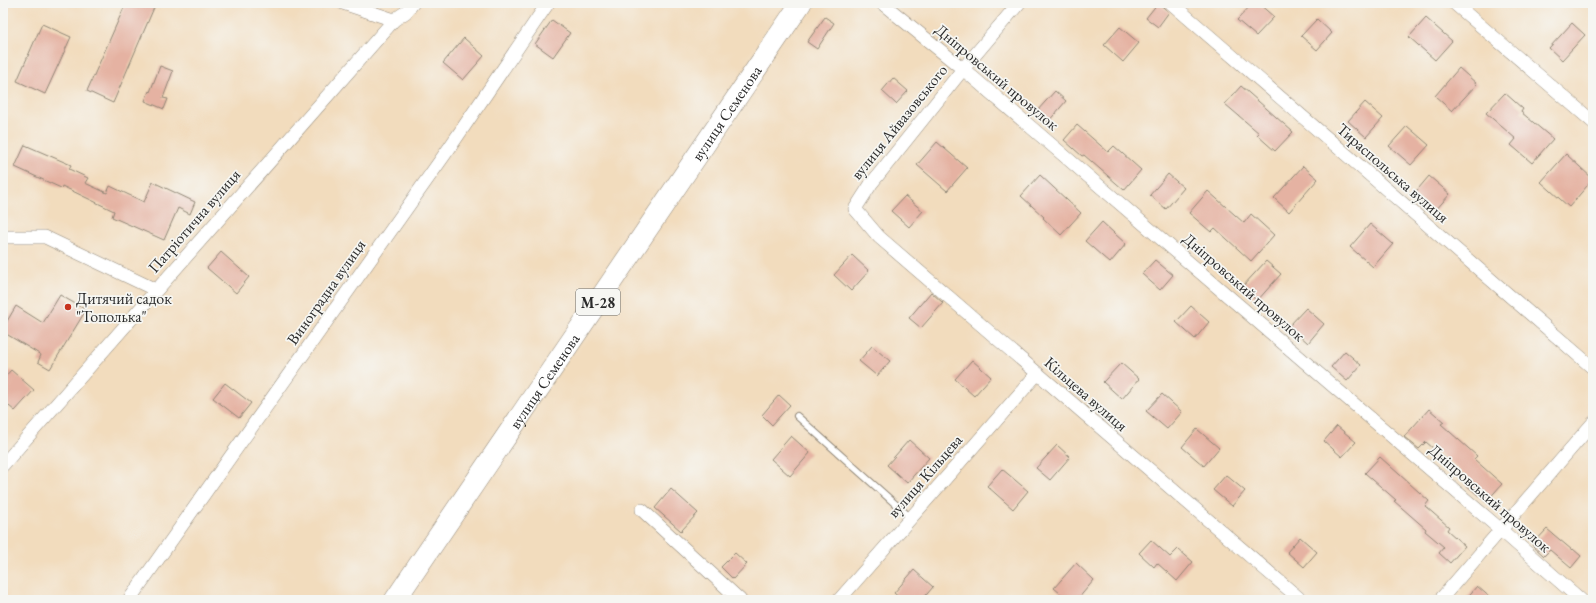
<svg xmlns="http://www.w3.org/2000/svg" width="1596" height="603" viewBox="0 0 1596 603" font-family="'EB Garamond',serif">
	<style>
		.building { fill: #e5b2a2 }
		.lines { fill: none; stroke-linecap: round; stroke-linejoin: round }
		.service-casing { stroke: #8e8474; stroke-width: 8 }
		.minor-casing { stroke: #8e8474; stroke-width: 14 }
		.trunk-casing { stroke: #8e8474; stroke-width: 22 }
		.service { stroke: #fff; stroke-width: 6 }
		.minor { stroke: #fff; stroke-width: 13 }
		.trunk { stroke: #fff; stroke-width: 21 }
		.poi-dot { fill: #c8321e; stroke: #f6f6f2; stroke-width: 1.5 }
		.labels { text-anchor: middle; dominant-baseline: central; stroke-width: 3.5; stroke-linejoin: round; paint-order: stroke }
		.shield { fill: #f6f6f2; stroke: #686867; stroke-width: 1 }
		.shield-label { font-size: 15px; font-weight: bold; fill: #2b2b2b }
		.street-label { font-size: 16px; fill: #2b2b2b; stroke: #f6f6f2 }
		.poi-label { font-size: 16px; fill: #2b2b2b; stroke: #f6f6f2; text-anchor: start }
	</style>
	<rect width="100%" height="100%" fill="#f6f6f2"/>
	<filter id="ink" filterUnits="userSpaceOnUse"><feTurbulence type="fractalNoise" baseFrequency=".025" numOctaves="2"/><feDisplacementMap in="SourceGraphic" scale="8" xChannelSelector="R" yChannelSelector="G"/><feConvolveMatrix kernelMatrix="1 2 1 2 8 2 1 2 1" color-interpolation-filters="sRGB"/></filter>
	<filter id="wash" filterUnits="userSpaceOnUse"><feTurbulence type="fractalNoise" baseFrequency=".012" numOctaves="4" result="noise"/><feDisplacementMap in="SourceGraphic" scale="16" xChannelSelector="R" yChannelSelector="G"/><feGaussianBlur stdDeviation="0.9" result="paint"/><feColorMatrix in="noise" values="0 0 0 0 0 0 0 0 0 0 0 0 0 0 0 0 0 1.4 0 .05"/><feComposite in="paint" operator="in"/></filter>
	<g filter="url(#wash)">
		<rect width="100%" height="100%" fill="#f2dcbd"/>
		<g id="blocks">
			<!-- building -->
			<path class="building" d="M126,3H156L113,103L87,91Z
				M1158,3L1169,12L1158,27L1146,18Z
				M1253,3H1258L1274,17L1256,36L1237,20Z
				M825,17L834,23L817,49L807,42Z
				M1426,18L1452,41L1435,60L1409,37Z
				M1317,19L1332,33L1317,50L1301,36Z
				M552,20L570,33L553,57L535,44Z
				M1572,23L1585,35L1562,60L1549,48Z
				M42,24L71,37L45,94L17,81Z
				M1120,27L1139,43L1123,62L1104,45Z
				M464,38L484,56L463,80L443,63Z
				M160,66L173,71L163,98L168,99L164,109L145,101L149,91L150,92Z
				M1459,68L1477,84L1452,111L1435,96Z
				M893,78L908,91L896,104L882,91Z
				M1241,86L1293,132L1275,151L1257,135L1259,133L1225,104Z
				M1055,91L1066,101L1048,122L1036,112Z
				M1505,93L1523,109L1521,112L1553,139L1532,163L1511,145L1516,139L1486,113Z
				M1365,102L1383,118L1366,137L1348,121Z
				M1077,125L1108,152L1114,146L1141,170L1124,190L1084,155L1082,156L1064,140Z
				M1407,126L1429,145L1411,165L1389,146Z
				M937,142L967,168L947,191L917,165Z
				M25,145L71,165L69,169L88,178L85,183L107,193L110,186L144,202L153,182L195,202L190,214L178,208L164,240L112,217L114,211L62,186L61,188L15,167Z
				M1566,154L1593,179L1569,207L1541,182Z
				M1303,166L1318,179L1289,212L1274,198Z
				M1168,174L1184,188L1166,209L1150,195Z
				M1040,175L1081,213L1061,235L1043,218L1044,217L1021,196Z
				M1429,176L1450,194L1434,212L1413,195Z
				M1208,191L1244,223L1251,214L1274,235L1251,261L1215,228L1211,232L1189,213Z
				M905,196L923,211L909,227L891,211Z
				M1102,222L1126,244L1110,263L1085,241Z
				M1370,224L1393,244L1373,267L1350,247Z
				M221,252L249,277L236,293L207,268Z
				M852,255L869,271L851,291L834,275Z
				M1155,260L1173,275L1160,290L1142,274Z
				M1266,261L1281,274L1257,301L1242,287Z
				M931,292L943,303L921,328L909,318Z
				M60,295L86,310L50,369L38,362L41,355L3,332V328L16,306L43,323Z
				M1191,306L1209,322L1195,339L1176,322Z
				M1306,308L1324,324L1308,343L1289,326Z
				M872,346L890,361L877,376L859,361Z
				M1345,351L1361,365L1347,381L1331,367Z
				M972,360L991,377L974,396L955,379Z
				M1121,363L1139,379L1122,399L1103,382Z
				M11,370L34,390L15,411L3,401V379Z
				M225,383L251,403L239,418L213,398Z
				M1162,394L1182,412L1167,429L1146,411Z
				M779,395L790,405L772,425L762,415Z
				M1429,409L1444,422L1441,424L1477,456L1474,459L1502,484L1486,502L1465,484L1469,479L1426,442L1419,449L1404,437Z
				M1337,426L1356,442L1342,457L1324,441Z
				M1197,429L1219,448L1204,466L1182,447Z
				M791,436L810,453L790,476L771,459Z
				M909,440L929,458L907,483L887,465Z
				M1057,445L1070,457L1050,480L1036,468Z
				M1380,457L1429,501L1425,506L1449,527L1447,530L1465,546L1450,563L1439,553L1444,547L1425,531L1426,529L1394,501L1396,500L1365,473Z
				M1002,469L1028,491L1013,509L987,486Z
				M1226,475L1245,491L1232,506L1213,490Z
				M671,489L698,513L681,531L655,508Z
				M1547,529L1572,550L1573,549L1581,556L1571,568L1550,550L1544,556L1532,545Z
				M1300,537L1317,552L1304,567L1287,552Z
				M1151,540L1170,557L1178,549L1193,562L1177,581L1157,563L1154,567L1139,553Z
				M735,553L747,564L733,579L721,567Z
				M1076,563L1094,580L1077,600H1068L1054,588Z
				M914,570L933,587L922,600H902L894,593Z
				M1477,586L1493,600H1465Z"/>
		</g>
	</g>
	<g filter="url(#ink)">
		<use href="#blocks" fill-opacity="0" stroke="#8e8474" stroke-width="1"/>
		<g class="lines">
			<!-- service casing -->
			<g class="service-casing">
				<path id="service" d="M797,416L911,518"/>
			</g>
			<!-- minor casing -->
			<g class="minor-casing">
				<path id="minor" d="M343,3L394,20
					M882,3L963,69L1501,530L1581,600
					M1019,3L963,69L871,184L855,209L879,237L1301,600
					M1171,3L1593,368
					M1454,3L1593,122
					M3,237H45L156,290
					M3,465L394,20L406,12L413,3
					M642,510L740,600
					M129,600L450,147L548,3
					M839,600L1037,374
					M1440,600L1593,423"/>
			</g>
			<!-- trunk casing -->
			<g class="trunk-casing">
				<g id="trunk">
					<path id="s1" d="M395,600L801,3"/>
				</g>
			</g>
			<!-- service -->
			<use href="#service" class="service"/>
			<!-- minor -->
			<use href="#minor" class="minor"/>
			<!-- trunk -->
			<use href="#trunk" class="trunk"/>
		</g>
	</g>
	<!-- markers -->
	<circle class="poi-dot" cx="68" cy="307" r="4"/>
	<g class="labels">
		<!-- shield labels -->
		<rect class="shield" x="576" y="289" width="44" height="26" rx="3"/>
		<g class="shield-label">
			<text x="598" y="302">М-28</text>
		</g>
		<!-- street labels -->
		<g class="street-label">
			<text transform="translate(997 77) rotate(40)">Дніпровський провулок</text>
			<text stroke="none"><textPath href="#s1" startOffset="589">вулиця Семенова</textPath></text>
			<text transform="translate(899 122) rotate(-51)">вулиця Айвазовського</text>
			<text transform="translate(1393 173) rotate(41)">Тираспольська вулиця</text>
			<text transform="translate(194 221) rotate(-49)">Патріотична вулиця</text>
			<text transform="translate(1244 287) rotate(41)">Дніпровський провулок</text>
			<text transform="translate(326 292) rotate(-55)">Виноградна вулиця</text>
			<text stroke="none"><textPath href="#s1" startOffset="265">вулиця Семенова</textPath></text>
			<text transform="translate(1086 394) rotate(41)">Кільцева вулиця</text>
			<text transform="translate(925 476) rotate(-49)">вулиця Кільцева</text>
			<text transform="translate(1490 498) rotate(41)">Дніпровський провулок</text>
		</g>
		<!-- poi labels -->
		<g class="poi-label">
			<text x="76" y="298">Дитячий садок<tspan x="76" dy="18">"Тополька"</tspan></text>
		</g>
	</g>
	<!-- margin -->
	<rect width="1596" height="603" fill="none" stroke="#f6f6f2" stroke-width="16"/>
</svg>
